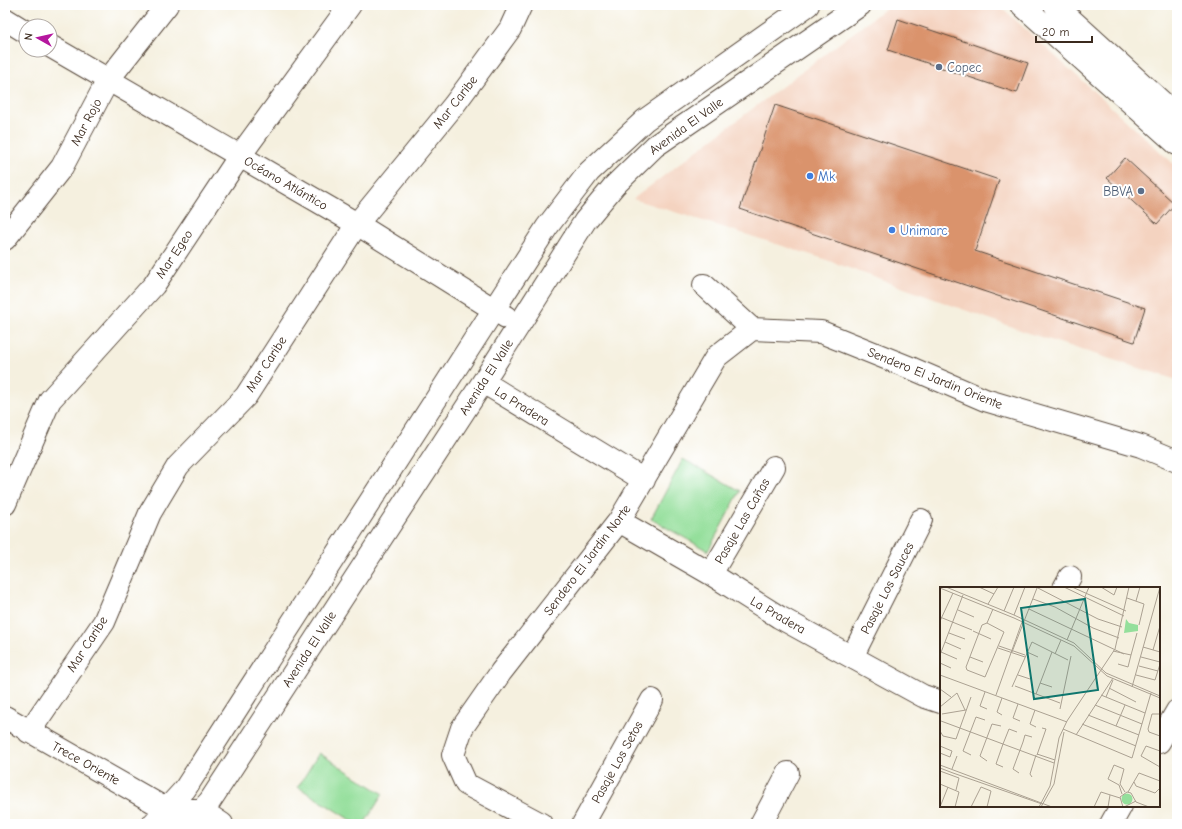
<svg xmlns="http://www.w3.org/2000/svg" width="1182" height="829" viewBox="0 0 1182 829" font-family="'Comic Neue',sans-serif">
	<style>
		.built { fill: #f4d3c0 }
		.green { fill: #94df9b; stroke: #68845c }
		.building { fill: #da936c }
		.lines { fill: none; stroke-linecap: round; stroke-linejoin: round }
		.minor-casing { stroke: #57483b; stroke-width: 24 }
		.major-casing { stroke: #57483b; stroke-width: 24 }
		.minor { stroke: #fff; stroke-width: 22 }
		.major { stroke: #fff; stroke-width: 22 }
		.service-dot { fill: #5c6f8a; stroke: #fff; stroke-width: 1.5 }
		.shop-dot { fill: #3f7fe0; stroke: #fff; stroke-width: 1.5 }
		.labels { text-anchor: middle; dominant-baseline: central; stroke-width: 4; stroke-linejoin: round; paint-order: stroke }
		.service-label { font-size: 13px; fill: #4e5e75; stroke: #fff; text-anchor: start }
		.street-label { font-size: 13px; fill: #3b2a1e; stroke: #fff }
		.shop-label { font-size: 13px; fill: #366cbe; stroke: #fff; text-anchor: start }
		.inset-road { fill: none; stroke: #aba192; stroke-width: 1 }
		.view { fill: #0f766e; fill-opacity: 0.15; stroke: #0f766e; stroke-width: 2 }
		.inset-edge { fill: none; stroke: #3b2a1e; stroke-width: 2 }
	</style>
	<rect width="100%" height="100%" fill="#fff"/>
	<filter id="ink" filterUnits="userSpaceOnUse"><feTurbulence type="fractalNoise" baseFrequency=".025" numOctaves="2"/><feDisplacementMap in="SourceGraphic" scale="8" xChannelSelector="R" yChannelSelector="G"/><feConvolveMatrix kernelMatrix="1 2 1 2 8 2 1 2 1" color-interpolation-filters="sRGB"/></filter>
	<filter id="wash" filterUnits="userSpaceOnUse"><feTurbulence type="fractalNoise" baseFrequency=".012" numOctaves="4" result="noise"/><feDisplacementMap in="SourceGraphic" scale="16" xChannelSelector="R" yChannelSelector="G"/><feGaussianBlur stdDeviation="0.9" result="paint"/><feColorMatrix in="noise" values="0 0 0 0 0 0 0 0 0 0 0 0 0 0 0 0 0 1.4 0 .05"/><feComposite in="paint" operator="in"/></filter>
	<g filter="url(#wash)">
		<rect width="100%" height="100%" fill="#f5f0df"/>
		<!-- built -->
		<path class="built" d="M890,5H999L1177,167V380L1031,334L821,258L633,199Z"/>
		<!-- green -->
		<path class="green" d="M683,459L740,491L708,551L651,519Z
			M319,753L383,794L364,824H357L298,787Z"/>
		<g id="blocks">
			<!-- building -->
			<path class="building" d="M898,19L1028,63L1017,93L888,50Z
				M775,105L999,180L975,251L1145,308L1134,342L740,209Z
				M1125,158L1175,204L1157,224L1107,178Z"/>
		</g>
	</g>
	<g filter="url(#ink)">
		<use href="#blocks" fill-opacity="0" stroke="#57483b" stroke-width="1"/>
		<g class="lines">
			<!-- minor casing -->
			<g class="minor-casing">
				<path id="minor" d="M5,19L26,32
					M50,46L357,224L506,317
					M5,239L62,167L108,80L167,5
					M704,285L752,329L821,332L913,369L985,400L1141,446L1177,461
					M483,382L644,480
					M5,504L50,400L154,285L239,157L350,5
					M619,521L711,574L779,617L923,696L941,702
					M711,574L774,467
					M1064,588L1070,577
					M852,657L921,520
					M5,717L166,809L201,810L222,824
					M29,732L104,622L150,513L178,466L246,396L357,224L454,105L510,29L521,5
					M1159,742L1177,711
					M153,824L185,789L547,227L589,172L645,120L808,5
					M189,824L210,801L483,382L585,221L614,186L655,146L860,5
					M541,824L466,784L453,755L462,728L501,672L619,521L716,357L752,329
					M583,824L652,700
					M761,824L788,773
					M1111,824L1121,806"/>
			</g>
			<!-- major casing -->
			<g class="major-casing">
				<path id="major" d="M1022,5L1177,144
					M1055,5L1177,116"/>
			</g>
			<!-- minor -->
			<use href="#minor" class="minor"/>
			<!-- major -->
			<use href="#major" class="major"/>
		</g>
	</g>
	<!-- markers -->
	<g class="service-dot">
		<circle cx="939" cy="67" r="4"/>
		<circle cx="1141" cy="191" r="4"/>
	</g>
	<g class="shop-dot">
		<circle cx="810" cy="176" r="4"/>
		<circle cx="892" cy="230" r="4"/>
	</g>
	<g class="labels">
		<!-- service labels -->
		<g class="service-label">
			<text x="947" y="67">Copec</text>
			<text x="1133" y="191" text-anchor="end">BBVA</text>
		</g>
		<!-- street labels -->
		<g class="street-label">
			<text transform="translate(455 102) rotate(-52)">Mar Caribe</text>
			<text transform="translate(86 122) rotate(-62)">Mar Rojo</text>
			<text transform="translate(686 126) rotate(-36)">Avenida El Valle</text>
			<text transform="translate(286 183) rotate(30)">Océano Atlántico</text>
			<text transform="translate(174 254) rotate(-56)">Mar Egeo</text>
			<text transform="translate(266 364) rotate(-57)">Mar Caribe</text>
			<text transform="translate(486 377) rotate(-57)">Avenida El Valle</text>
			<text transform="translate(935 378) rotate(22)">Sendero El Jardin Oriente</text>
			<text transform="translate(522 406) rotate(32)">La Pradera</text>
			<text transform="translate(742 521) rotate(-60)">Pasaje Las Cañas</text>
			<text transform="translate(587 560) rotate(-53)">Sendero El Jardin Norte</text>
			<text transform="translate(887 588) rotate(-63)">Pasaje Los Sauces</text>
			<text transform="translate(778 615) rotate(30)">La Pradera</text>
			<text transform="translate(87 644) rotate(-57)">Mar Caribe</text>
			<text transform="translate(309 649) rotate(-57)">Avenida El Valle</text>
			<text transform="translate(617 762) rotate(-61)">Pasaje Los Setos</text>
			<text transform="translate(86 763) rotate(29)">Trece Oriente</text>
		</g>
		<!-- shop labels -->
		<g class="shop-label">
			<text x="818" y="176">Mk</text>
			<text x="900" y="230">Unimarc</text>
		</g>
	</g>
	<!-- overview -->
	<g transform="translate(940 587)">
		<rect width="220" height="220" fill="#f5f0df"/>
		<path d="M186,32L189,36L198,38V44L184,46ZM181.5 212a5.5 5.5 0 1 1 11 0a5.5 5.5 0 1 1-11 0Z" fill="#94df9b"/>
		<path class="inset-road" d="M6,0L74,28L134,56L166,86L220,109M39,0L54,7M96,0L158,32L182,40M124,0L184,29M132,0L186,24M161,0L174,8L177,0M0,1L74,31L134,59L167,89L220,111M187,11L204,17L199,38M93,12L115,20L153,41L179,51M196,14L200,0M48,17L58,0M89,22L184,67M18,23L34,30M64,24L74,0M74,28L85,0M0,30L32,43M0,34L13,6M47,36L64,45L45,90L27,83L26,80L42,38ZM47,36L53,22M33,44L51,52M9,46L25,52M127,53L149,0M5,55L21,62M59,59L85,68M203,60L220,65M58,61L85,70M213,63L220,39M173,64L191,68L197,46M1,65L17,72M72,65L97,1M87,65L98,70M115,67L121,53M0,68L23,8M30,70L43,75M201,70L220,75M0,76L11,81M178,77L188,80L191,68M199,79L218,84M0,88L127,135M78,88L90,92M196,88L215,93L220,77M100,96L112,100M75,99L120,116M72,100L92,55L128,73M192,100L220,0M169,101L196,115M0,102L11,110M45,105L40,119L47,122M96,107L112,65M56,108L82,35M161,108L205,126M166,110L173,93M62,111L57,125L62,128M78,117L73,131L80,134M155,118L202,137M0,120L17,106L25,123M0,122V136M120,122L131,69M95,123L90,137L96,140M2,127L26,123M220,127H212L208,142L209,145L220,149M148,128L199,148M1,134L114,176M142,137L196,159M176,139L185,118M123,142L192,171L211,106M0,144L3,149L16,152L31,110M136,148L173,91M0,159L12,164L10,170L0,166M220,164L206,159L201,169L220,180M97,167L115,173M31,168L23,164L36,130L45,133M97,168L106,142L102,141M47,174L40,169L52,137L61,139M0,178L112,220M1,178L0,181L13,186L102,217M63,180L56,177L63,157L69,142L77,145M12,182L17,169M0,184L19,191L16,203M79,186L73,182L83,155L85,148L92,150M92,190L90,187L96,168M194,195L196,199L215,206L220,201M0,197L19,205L15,220M188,205L199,186L220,194M182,207L179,198L168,192L174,178L184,182L180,197L185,205M0,220L8,200M31,220L41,200L51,204L47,220M99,220L110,199L119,151L127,134L175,62L189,0M101,220L114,197L124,145M154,220L161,205L180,211M168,220L170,208M183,220L180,210L187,205L191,206L196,215L209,220M184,220L196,214"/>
		<path class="view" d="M145,12L158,103L94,112L81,21Z"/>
		<rect width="220" height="220" class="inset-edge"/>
	</g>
	<!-- margin -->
	<rect width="1182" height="829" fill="none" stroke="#fff" stroke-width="20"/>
	<!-- north arrow -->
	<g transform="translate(38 38) rotate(278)"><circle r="19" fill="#ffffff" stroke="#b1aaa5"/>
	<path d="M0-3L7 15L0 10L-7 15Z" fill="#b5179e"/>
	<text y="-6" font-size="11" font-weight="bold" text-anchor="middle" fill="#3b2a1e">N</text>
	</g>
	<!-- scale -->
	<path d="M1036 36v6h56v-6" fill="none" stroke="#3b2a1e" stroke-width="2"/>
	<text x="1042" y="36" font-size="12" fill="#3b2a1e" stroke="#ffffff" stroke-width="3" paint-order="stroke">20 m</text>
</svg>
